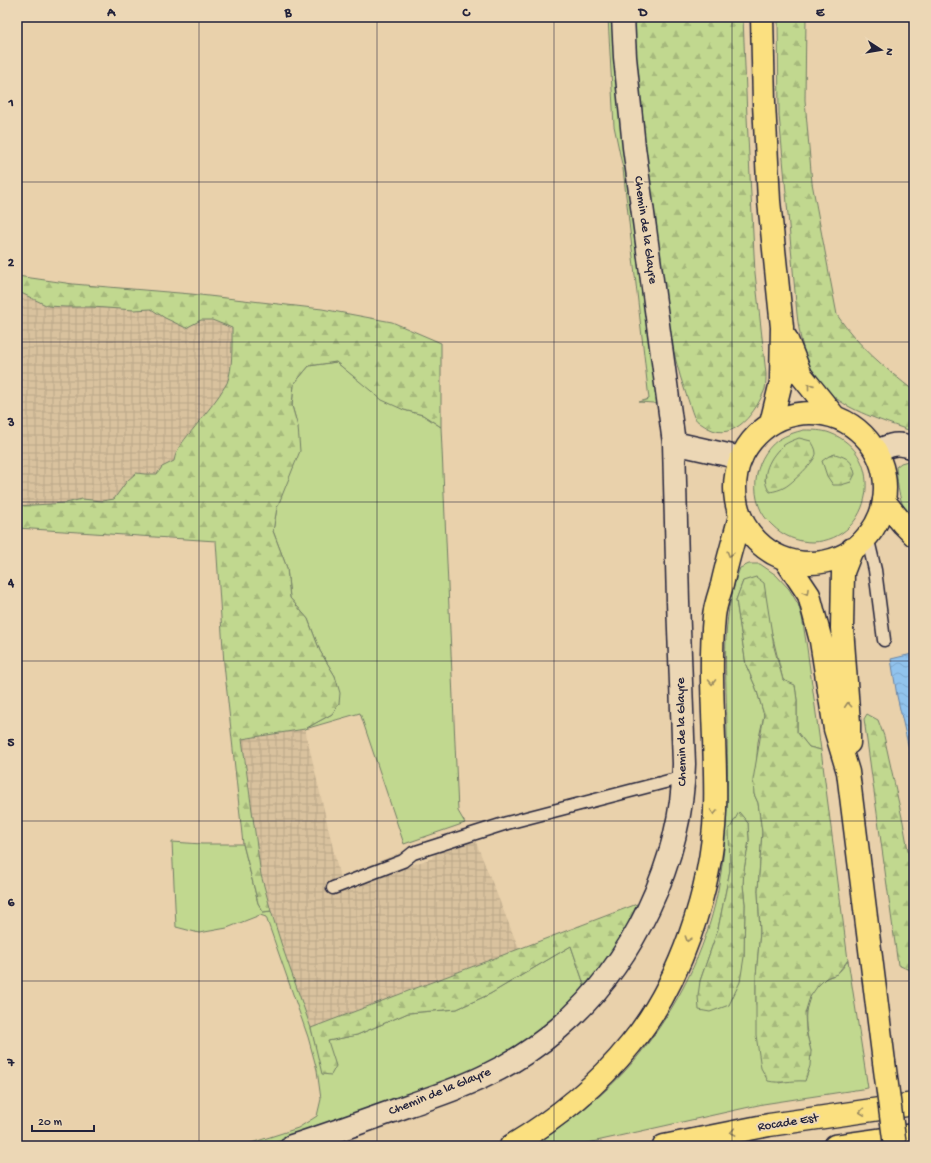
<svg xmlns="http://www.w3.org/2000/svg" width="931" height="1163" viewBox="0 0 931 1163" font-family="'Gochi Hand',sans-serif">
	<style>
		.industrial { fill: url(#industrial-grid) }
		.grass { fill: #c1d88f; stroke: #727d65; fill-rule: evenodd }
		.forest { fill: url(#forest-firs); stroke: #727d65 }
		.water { fill: url(#water-waves); stroke: #6583a6 }
		.lines { fill: none; stroke-linecap: round; stroke-linejoin: round }
		.service-casing { stroke: #22223b; stroke-width: 15 }
		.minor-casing { stroke: #22223b; stroke-width: 25 }
		.primary-casing { stroke: #22223b; stroke-width: 25 }
		.trunk-casing { stroke: #22223b; stroke-width: 25 }
		.service { stroke: #ecd7b5; stroke-width: 12 }
		.minor { stroke: #ecd7b5; stroke-width: 22 }
		.primary { stroke: #fbe080; stroke-width: 22 }
		.trunk { stroke: #fbe080; stroke-width: 22 }
		.primary-bridge-casing { stroke: #22223b; stroke-width: 25; stroke-linecap: butt }
		.primary-bridge { stroke: #fbe080; stroke-width: 22 }
		.oneway { stroke: #998a61 }
		.grid { fill: none; stroke: #22223b; stroke-width: 1; stroke-opacity: 0.55 }
		.labels { text-anchor: middle; dominant-baseline: central; stroke-width: 4; stroke-linejoin: round; paint-order: stroke }
		.street-label { font-size: 13px; fill: #22223b; stroke: #ecd7b5 }
		.neatline { fill: none; stroke: #22223b; stroke-width: 1.5 }
		.grid-label { font-size: 13px; text-anchor: middle; font-weight: bold; fill: #22223b }
	</style>
	<defs>
		<pattern id="industrial-grid" width="8" height="8" patternUnits="userSpaceOnUse"><rect width="8" height="8" fill="#d9c29e"/><path d="M0 4h8M4 0v8" fill="none" stroke="#baa689"/></pattern>
		<pattern id="forest-firs" width="22" height="20" patternUnits="userSpaceOnUse"><rect width="22" height="20" fill="#c1d88f"/><path d="M5 1l3.5 6h-7zM16 11l3.5 6h-7z" fill="#a6b97c"/></pattern>
		<pattern id="water-waves" width="16" height="10" patternUnits="userSpaceOnUse"><rect width="16" height="10" fill="#91c3ed"/><path d="M0 5q4-4 8 0t8 0" fill="none" stroke="#7da7cc"/></pattern>
	</defs>
	<rect width="100%" height="100%" fill="#e9d1ab"/>
	<filter id="ink" filterUnits="userSpaceOnUse"><feTurbulence type="fractalNoise" baseFrequency=".025" numOctaves="2"/><feDisplacementMap in="SourceGraphic" scale="8" xChannelSelector="R" yChannelSelector="G"/><feConvolveMatrix kernelMatrix="1 2 1 2 8 2 1 2 1" color-interpolation-filters="sRGB"/></filter>
	<g filter="url(#ink)">
		<!-- industrial -->
		<path class="industrial" d="M17,276L73,284L242,300L216,541L17,528Z
			M305,729L340,878L406,850L411,865L433,858L432,857L436,852L475,840L519,949L311,1028L282,946L261,875L242,739Z"/>
		<!-- grass -->
		<path class="grass" d="M608,17H614L660,405L653,403L639,402L649,399L623,169L614,126Z
			M336,362L357,379L404,410L423,415L441,427L458,811L465,823L404,844L360,713L305,729L332,714L335,676L320,651L308,619L290,598L287,568L273,531L277,508L285,485L298,427L292,406L294,384L309,366Z
			M804,430C813,430 822,430 830,433C887,454 873,540 813,542C797,542 783,536 772,525C747,503 752,459 778,440C786,435 795,432 804,430ZM779,449L812,461L793,481H765C767,468 771,459 779,449Z
			M908,461L914,463V519C898,507 898,486 896,467L901,463Z
			M749,564H760L776,575L789,589L798,604L802,617L807,648L821,750L809,747L797,732V700L795,686L783,680L770,626L743,581L736,600L746,665L756,688L764,715L758,742L754,794L758,803L762,832L758,890L760,932L756,976V1004L779,1083L793,1080L811,1051C804,1024 800,998 825,979C828,977 833,976 836,974C841,971 845,965 848,960L868,1088L763,1104L574,1146H534C569,1122 605,1095 633,1062C671,1017 701,962 715,904C728,848 728,790 727,732C727,678 719,619 740,568ZM739,813L748,823L749,840L744,870L743,885L745,904L744,957L700,981L718,929L730,870V857Z
			M172,842L202,844H243L258,903L263,912L271,911L282,946L311,1028L323,1074L328,1041L357,1035L408,1013L457,1009L490,994L571,946L586,990L554,1020L504,1057L442,1085L265,1146H242L298,1128L317,1116L321,1099L317,1070L308,1037L266,917L260,915L227,928L199,933L176,927Z"/>
		<!-- forest -->
		<path class="forest" d="M632,17H743L747,117L755,273L766,374C766,378 766,384 765,389C757,410 735,443 708,428C703,425 697,422 694,417C691,410 689,401 686,394C670,349 664,301 658,255C648,176 636,97 632,17Z
			M778,17H806L805,100L812,183L837,315C858,346 885,368 914,391V432C842,407 806,398 797,314L779,115Z
			M17,276L73,284L191,294L322,309L392,322L441,343V427L423,415L404,410L382,400L336,362L309,366L294,384L292,406L298,427L300,451L277,508L273,531L287,568L290,598L308,619L320,651L335,676L340,693L339,704L332,714L305,729L242,739L261,875L271,911L263,912L258,903L243,844L224,664L216,541L17,528V506L66,503L82,499L102,501L114,499L127,481L136,473L145,474H157L162,467L174,461C176,448 186,438 194,428C205,414 218,399 227,383C233,369 232,343 232,328L212,320H201L186,328L165,318L151,309L134,310L92,307H65L48,306L17,291Z
			M799,438L811,441C813,444 816,449 816,453C817,460 791,484 785,487C780,490 775,491 770,492C758,478 771,454 784,445C788,442 794,440 799,438Z
			M835,454C848,458 852,460 855,474L851,482L841,485H833L827,476L822,461L829,456Z
			M756,577L764,583L774,647L783,680L795,685L797,700V732L809,747L821,750L848,960L837,974L826,978L817,987L810,997L805,1013L806,1031L811,1051L810,1066L805,1081C791,1080 781,1084 768,1081L761,1068L756,1035V976L760,932L758,890L762,832L758,803L754,794L753,780L764,715L756,688L746,665L736,600L743,581Z
			M867,714L878,720L884,736L903,822L914,884V971H912L898,965L864,719Z
			M739,812L748,823L749,840L744,870L743,885L745,904L744,957L740,982L729,1005L710,1012L699,1010L698,996L700,981L718,929L730,870L729,830Z
			M637,904L619,944L586,990L571,946L490,994L457,1009L408,1013L357,1035L328,1041L336,1066L331,1075L322,1074L311,1028Z"/>
		<!-- water -->
		<path class="water" d="M912,654L914,662V771L897,696L891,659Z"/>
		<g class="lines">
			<!-- service casing -->
			<g class="service-casing">
				<path id="service" d="M867,536L875,570L884,640
					M333,888L403,861L413,853L507,823L684,777"/>
			</g>
			<!-- minor casing -->
			<g class="minor-casing">
				<path id="minor" d="M623,17L625,57L634,147L674,443
					M876,452C891,444 897,442 914,448
					M292,1146C332,1133 371,1119 410,1105C436,1096 464,1087 489,1074C514,1062 538,1046 559,1028C633,965 682,861 684,764L678,602L674,443L741,458"/>
			</g>
			<!-- primary casing -->
			<g class="primary-casing">
				<path id="primary" d="M762,17L764,103L769,201L782,327L781,382L771,423
					M786,338L801,375L834,416
					M735 488a75 75 0 1 1 150 0a75 75 0 1 1-150 0Z
					M785,559L809,595L821,641L835,729L848,772L884,1062
					M849,743V723L842,628L843,572L852,549"/>
			</g>
			<!-- trunk casing -->
			<g class="trunk-casing">
				<path id="trunk" d="M884,501L903,524L914,535
					M511,1146C556,1119 597,1086 630,1045C680,985 712,889 715,811C717,746 708,681 714,616C715,606 719,595 722,585C727,562 734,539 740,516
					M664,1146L769,1125L914,1104
					M835,1146L914,1135"/>
			</g>
			<!-- service -->
			<use href="#service" class="service"/>
			<!-- minor -->
			<use href="#minor" class="minor"/>
			<!-- primary -->
			<use href="#primary" class="primary"/>
			<!-- trunk -->
			<use href="#trunk" class="trunk"/>
			<!-- primary-bridge casing -->
			<g class="primary-bridge-casing">
				<path id="primary-bridge" d="M884,1062L895,1146"/>
			</g>
			<!-- primary-bridge -->
			<use href="#primary-bridge" class="primary-bridge"/>
		</g>
		<!-- one-way arrows -->
		<defs><path id="oneway-chevron" d="M-2-3.5L2.5 0L-2 3.5" fill="none" stroke-width="1.6" stroke-linecap="round" stroke-linejoin="round"/></defs>
		<g class="oneway">
			<use href="#oneway-chevron" transform="translate(810 386) rotate(-129)"/>
			<use href="#oneway-chevron" transform="translate(730 554) rotate(105)"/>
			<use href="#oneway-chevron" transform="translate(806 592) rotate(60)"/>
			<use href="#oneway-chevron" transform="translate(712 682) rotate(89)"/>
			<use href="#oneway-chevron" transform="translate(848 705) rotate(-94)"/>
			<use href="#oneway-chevron" transform="translate(714 812) rotate(93)"/>
			<use href="#oneway-chevron" transform="translate(688 939) rotate(108)"/>
			<use href="#oneway-chevron" transform="translate(862 1112) rotate(172)"/>
			<use href="#oneway-chevron" transform="translate(733 1132) rotate(169)"/>
		</g>
	</g>
	<!-- grid -->
	<path class="grid" d="M199,17V1146M377,17V1146M554,17V1146M732,17V1146M17,182H914M17,342H914M17,502H914M17,661H914M17,821H914M17,981H914"/>
	<g class="labels">
		<!-- street labels -->
		<g class="street-label">
			<text transform="translate(645 230) rotate(82)">Chemin de la Glayre</text>
			<text transform="translate(682 732) rotate(-91)">Chemin de la Glayre</text>
			<text transform="translate(440 1092) rotate(-22)">Chemin de la Glayre</text>
			<text transform="translate(788 1123) rotate(-9)">Rocade Est</text>
		</g>
	</g>
	<!-- margin -->
	<rect width="931" height="1163" fill="none" stroke="#ecd7b5" stroke-width="44"/>
	<!-- north arrow -->
	<g transform="translate(881 50) rotate(102)" stroke="#ecd7b5" stroke-width="3" paint-order="stroke">
	<path d="M0-3L7 15L0 10L-7 15Z" fill="#22223b"/>
	<text y="-6" font-size="11" font-weight="bold" text-anchor="middle" fill="#22223b">N</text>
	</g>
	<!-- scale -->
	<path d="M32 1125v6h62v-6" fill="none" stroke="#22223b" stroke-width="2"/>
	<text x="38" y="1125" font-size="12" fill="#22223b" stroke="#ecd7b5" stroke-width="3" paint-order="stroke">20 m</text>
	<rect x="22" y="22" width="887" height="1119" class="neatline"/>
	<g class="grid-label">
		<text x="111" y="16">A</text>
		<text x="288" y="16">B</text>
		<text x="466" y="16">C</text>
		<text x="643" y="16">D</text>
		<text x="820" y="16">E</text>
		<text x="11" y="106">1</text>
		<text x="11" y="266">2</text>
		<text x="11" y="426">3</text>
		<text x="11" y="586">4</text>
		<text x="11" y="746">5</text>
		<text x="11" y="906">6</text>
		<text x="11" y="1066">7</text>
	</g>
</svg>
